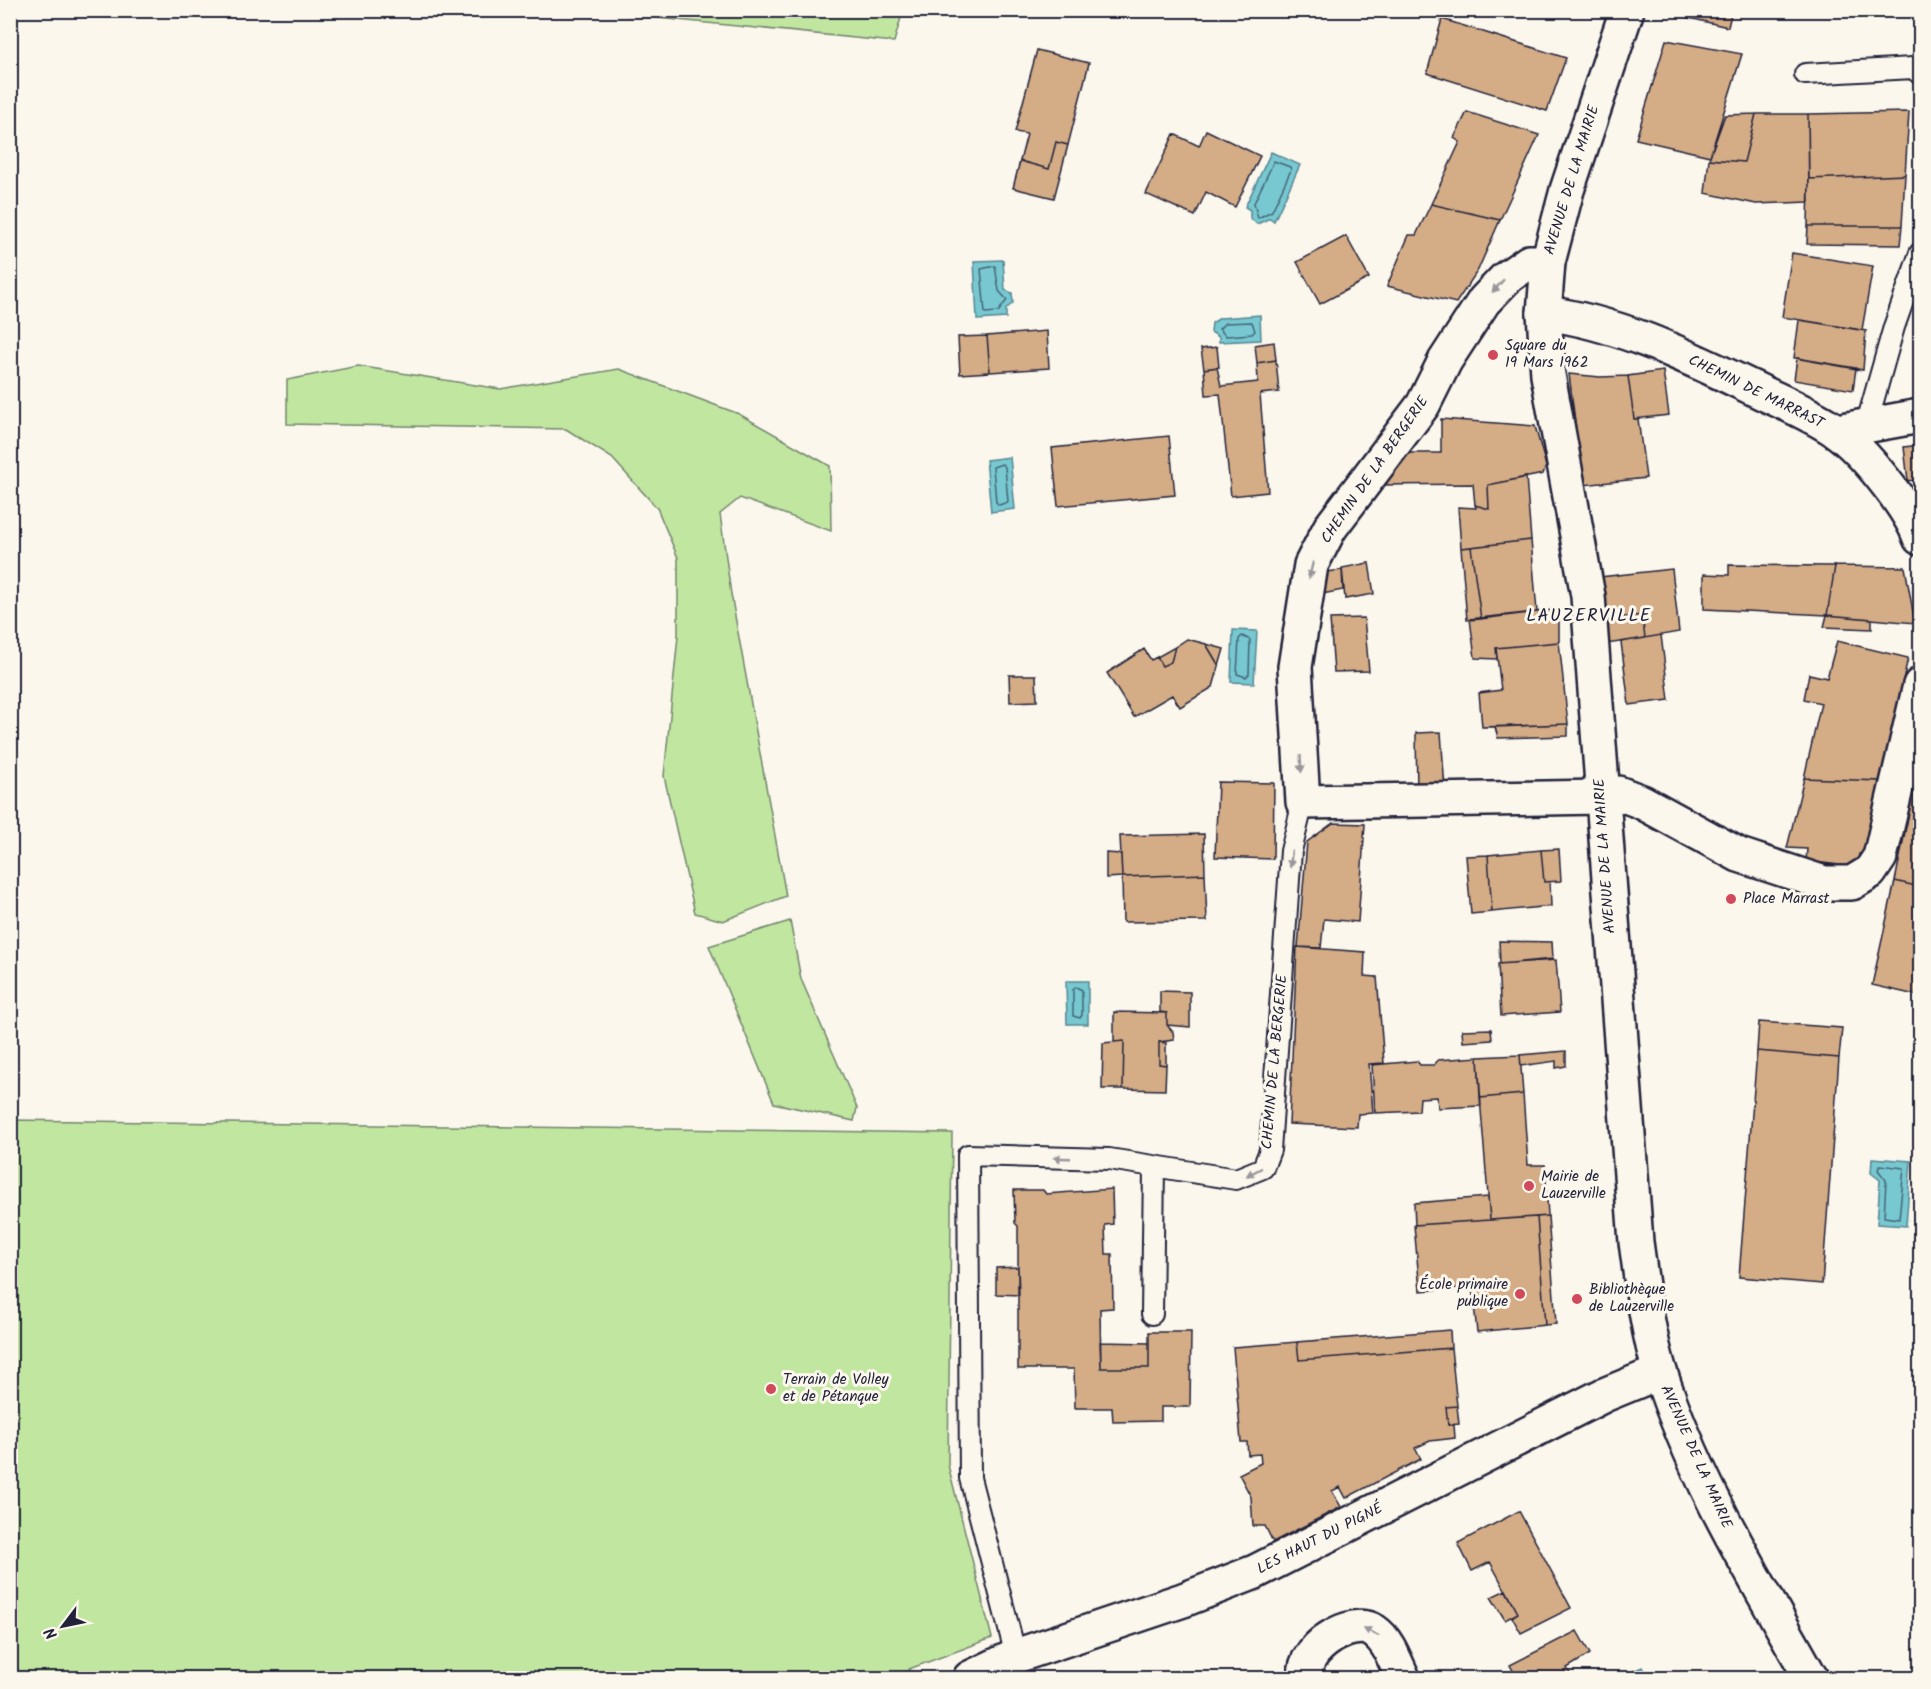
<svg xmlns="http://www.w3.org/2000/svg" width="1931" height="1689" viewBox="0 0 1931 1689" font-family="Kalam,sans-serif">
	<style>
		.green { fill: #c1e6a0; stroke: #72846e; stroke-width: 1.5 }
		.water { fill: #77c8d0; stroke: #558694; stroke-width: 1.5 }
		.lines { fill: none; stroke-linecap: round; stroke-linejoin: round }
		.shore { stroke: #446477; stroke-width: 1.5 }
		.building { fill: #d4ac86; stroke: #22223b; stroke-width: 1.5 }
		.lane-casing { stroke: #22223b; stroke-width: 24 }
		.street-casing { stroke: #22223b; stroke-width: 38 }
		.secondary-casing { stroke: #22223b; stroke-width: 38 }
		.lane { stroke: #fbf7ec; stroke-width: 20 }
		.street { stroke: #fbf7ec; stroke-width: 33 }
		.secondary { stroke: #fbf7ec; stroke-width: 33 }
		.oneway { fill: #99979c }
		.poi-dot { fill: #d1495b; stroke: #fbf7ec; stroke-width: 2 }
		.labels { text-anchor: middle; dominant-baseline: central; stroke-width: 6; stroke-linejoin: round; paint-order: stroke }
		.street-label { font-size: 15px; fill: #22223b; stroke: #fbf7ec }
		.poi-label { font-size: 15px; fill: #22223b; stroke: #fbf7ec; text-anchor: start }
		.quarter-label { font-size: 18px; letter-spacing: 1.5px; fill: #22223b; stroke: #fbf7ec }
	</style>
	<rect width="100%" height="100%" fill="#fbf7ec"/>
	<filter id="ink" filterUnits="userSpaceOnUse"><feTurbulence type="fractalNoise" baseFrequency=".0167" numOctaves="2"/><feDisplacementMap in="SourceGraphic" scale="12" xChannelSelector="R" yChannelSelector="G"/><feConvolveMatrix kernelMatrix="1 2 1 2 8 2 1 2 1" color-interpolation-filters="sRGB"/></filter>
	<g filter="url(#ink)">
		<!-- green -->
		<path class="green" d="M589,11L903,10V11L894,42Z
			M358,366L500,389L619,369L739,414L830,466L831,531L740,498L720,514L731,594L786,896L723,921L695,913L664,776L678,636V558L657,508L612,458L566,429L287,424V380Z
			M790,921L801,979L857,1108L854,1121L774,1103L709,946Z
			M11,1120L952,1133L948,1465L992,1638L909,1669L908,1678H11Z"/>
		<!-- water -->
		<path class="water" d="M1271,152L1300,165L1274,221L1270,218L1257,224L1250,218V210L1245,207Z
			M1003,260L1005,290L1012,293L1013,303L1006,309V318L977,320L974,261Z
			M1260,315L1261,340L1219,342V337L1211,332L1212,323L1220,318Z
			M1010,457L1015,509L991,512L986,460Z
			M1233,630L1257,631L1254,683L1231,682Z
			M1066,981H1088V1024H1067Z
			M1872,1158L1911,1161L1906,1226L1877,1224L1880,1180L1871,1173Z
			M1643,1667L1649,1678H1619Z"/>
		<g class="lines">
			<!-- shore -->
			<path class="shore" d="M1274,161L1290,167L1291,170L1272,211L1258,218L1254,203Z
				M995,266L999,291L1007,300L998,312L985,313L981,269Z
				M1252,322L1255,331L1252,334L1226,336L1219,329L1225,323Z
				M1002,464L1005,467L1008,502L999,505L996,502L993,467Z
				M1242,636L1250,640L1249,674L1246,677L1237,674L1239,639Z
				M1076,987L1082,990V1015L1080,1018L1073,1016V990Z
				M1880,1165L1904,1168L1899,1219L1884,1217L1886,1180L1878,1170Z"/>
		</g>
		<!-- building -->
		<path class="building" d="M1673,10H1732L1728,27L1672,14Z
			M1442,19L1566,58L1547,111L1427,73Z
			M1666,40L1742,54L1710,156L1636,139Z
			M1037,50L1089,63L1068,145L1056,142L1049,169L1020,161L1027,134L1015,132Z
			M1467,112L1539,135L1500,220L1431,204L1460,142L1454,138Z
			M1909,112L1905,175L1809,179L1808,114Z
			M1756,114H1808L1809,202L1756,204L1705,193L1709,159L1744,162Z
			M1756,114L1744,162L1709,159L1725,115Z
			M1206,130L1260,156L1235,207L1206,192L1195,216L1146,194L1174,134L1199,146Z
			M1056,142L1068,145L1054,198L1013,188L1020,161L1049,169Z
			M1905,175L1902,226H1808L1809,179Z
			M1431,204L1500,220L1478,270L1456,303L1387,286L1409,235H1416Z
			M1808,226H1902L1900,245L1807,244Z
			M1346,236L1369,278L1320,304L1297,262Z
			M1792,253L1873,266L1862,330L1782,317Z
			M1799,320L1866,331L1863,370L1794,358Z
			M1047,331L1049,368L990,372L987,336Z
			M987,336L990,372L960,374L958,337Z
			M1274,342L1276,360L1257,363L1255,345Z
			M1217,347L1219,367L1204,369L1201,349Z
			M1797,358L1856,368L1853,390L1794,380Z
			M1276,360L1279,392L1260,394L1268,492L1231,496L1220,394L1206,395L1204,369L1217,367L1221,386L1258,382L1257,363Z
			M1663,371L1669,415L1634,419L1628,376Z
			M1569,374L1600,377L1628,376L1634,419H1638L1646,478L1583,485Z
			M1441,419L1535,426L1546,466L1543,474L1488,485L1489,509L1475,505L1473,484L1381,485L1406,453H1441Z
			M1169,436L1175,495L1058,506L1052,448Z
			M1920,445V479L1908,481L1904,447Z
			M1526,477L1531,540L1461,548L1458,507L1476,508L1475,505L1489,509L1488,485Z
			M1531,540L1537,612L1481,619L1471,547Z
			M1471,547L1481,619L1467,620L1461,548Z
			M1369,563L1374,594L1345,599L1342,568Z
			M1729,565L1835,566L1827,615L1704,609V574L1729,575Z
			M1835,566L1905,567L1915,623L1827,615Z
			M1672,569L1679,632L1645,638L1642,615L1604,620L1600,577Z
			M1342,570L1343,590L1322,594L1327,572Z
			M1553,610L1559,613V642L1496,648L1497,659L1475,658L1470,619Z
			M1642,615L1645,638L1607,644L1604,620Z
			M1827,615L1872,619V629L1824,627Z
			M1364,618L1369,671L1334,672L1330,619Z
			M1661,635L1669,700L1629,705L1621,642Z
			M1187,639L1206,644L1219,666L1213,687L1180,707L1172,695L1134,717L1107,673L1144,649L1151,660L1157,657L1162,666L1171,662L1175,647Z
			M1837,641L1908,658L1880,781L1804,778L1821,703L1804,699L1809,674L1827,678Z
			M1559,642L1568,724L1482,727L1479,693L1501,690L1496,648Z
			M1206,644L1224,649L1219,666Z
			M1175,647L1171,662L1162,666L1157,657Z
			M1009,675H1036L1037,701L1010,702Z
			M1568,724V736L1498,738L1495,727Z
			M1441,732L1445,790H1417L1416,733Z
			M1919,763L1920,764V887L1895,881Z
			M1804,778L1880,781L1864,854H1859L1857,867L1806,861L1807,849L1787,848Z
			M1218,782L1274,783L1273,859L1215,857Z
			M1333,823L1365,824L1358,922L1324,919L1321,948L1298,947L1307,842Z
			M1204,834L1205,874L1122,877L1120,836Z
			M1559,849L1561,881L1544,882L1541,850Z
			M1541,850L1544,882H1550L1551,906L1492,912L1488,855Z
			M1106,853L1121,854L1122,877L1106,878Z
			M1488,855L1492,912L1471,914L1466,856Z
			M1205,874L1207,921L1123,922L1122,877Z
			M1895,881L1920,887V996L1872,985Z
			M1499,941L1552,942L1553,959L1500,964Z
			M1297,947L1365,952L1364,976L1377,977L1384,1063L1369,1064L1373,1113L1358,1114L1357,1127L1289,1124Z
			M1556,960L1560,1012L1501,1016L1498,964Z
			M1160,991L1190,992V1027L1167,1025V1013L1160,1012Z
			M1114,1012L1167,1013V1025L1173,1032L1174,1040L1159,1042V1064L1166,1065L1165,1090L1123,1089L1124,1041L1114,1042Z
			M1759,1022L1842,1028L1839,1058L1757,1051Z
			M1491,1029L1492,1040L1463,1042L1462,1030Z
			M1124,1041L1123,1089H1102L1103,1043Z
			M1159,1042L1166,1043V1065L1159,1064Z
			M1566,1051V1066L1556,1068V1061L1521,1066L1520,1055Z
			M1757,1051L1839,1058L1822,1284L1739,1277Z
			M1520,1055L1523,1094L1480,1098L1478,1057Z
			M1478,1057L1481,1106L1438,1108L1437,1097L1420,1098L1419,1111L1375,1113L1372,1065L1417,1061L1420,1065H1434L1438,1060Z
			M1523,1094L1528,1165H1545L1548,1216L1490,1220L1480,1098Z
			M1112,1189L1113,1224L1105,1225L1106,1254H1112L1113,1308L1100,1309L1101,1368H1149V1332H1191L1190,1407H1161V1421L1113,1422L1112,1408H1075L1074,1369H1018V1226L1015,1223L1014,1190H1043L1046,1194Z
			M1488,1197L1490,1220L1415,1225L1414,1203Z
			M1548,1216L1556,1324L1545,1325L1537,1217Z
			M1537,1217L1545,1325L1477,1332L1472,1287L1420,1291L1414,1225Z
			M1018,1267L1019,1295L996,1294V1268Z
			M1450,1330L1451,1348L1299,1360L1297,1342Z
			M1100,1342L1149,1343V1368H1101Z
			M1297,1342L1299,1360L1451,1348L1457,1406L1446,1407L1448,1425H1454L1455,1438L1430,1441L1415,1448L1421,1459L1346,1498L1340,1487L1332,1491L1341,1507L1273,1542L1265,1526H1253L1251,1497L1239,1474L1261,1463L1260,1454L1248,1455L1247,1442H1241L1233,1347Z
			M1457,1406L1459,1424L1448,1425L1446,1407Z
			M1519,1511L1571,1608L1521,1633L1512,1617L1518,1613L1490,1562L1472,1571L1458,1543Z
			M1506,1590L1518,1613L1505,1620L1491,1597Z
			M1577,1631L1590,1654L1567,1668L1572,1678H1517L1510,1665Z"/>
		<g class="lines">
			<!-- lane casing -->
			<g class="lane-casing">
				<path id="lane" d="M1805,74L1913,68L1920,74
					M1866,426L1894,327L1920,253
					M1152,1314L1154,1168
					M1016,1656L970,1478L968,1155L1109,1159L1236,1179L1263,1168L1270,1150L1291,851L1303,802"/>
			</g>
			<!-- street casing -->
			<g class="street-casing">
				<path id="street" d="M1548,262H1529L1506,278L1484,301L1445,361L1423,405L1330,528L1311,565L1295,667L1303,802L1601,797L1618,793L1642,802L1739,855L1824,883H1852L1870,872L1880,857L1920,685
					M1544,313C1619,322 1692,359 1759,391C1784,403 1813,415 1836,431C1863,450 1909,507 1920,538
					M1837,431L1920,416
					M970,1678L1016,1656L1183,1600L1255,1572L1604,1395L1660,1372
					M1306,1678C1299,1650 1352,1616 1374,1631C1389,1641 1395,1662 1403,1678"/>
			</g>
			<!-- secondary casing -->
			<g class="secondary-casing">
				<path id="secondary" d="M1627,10L1567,190L1548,262L1544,313L1548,375L1588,596L1636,1242C1642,1285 1647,1330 1660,1372C1695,1481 1756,1579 1811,1678"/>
			</g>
			<!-- lane -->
			<use href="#lane" class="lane"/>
			<!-- street -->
			<use href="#street" class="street"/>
			<!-- secondary -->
			<use href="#secondary" class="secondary"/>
		</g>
		<!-- one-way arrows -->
		<defs><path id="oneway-solid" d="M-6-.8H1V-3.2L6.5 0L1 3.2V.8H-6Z" transform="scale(1.5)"/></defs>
		<g class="oneway">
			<use href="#oneway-solid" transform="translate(1498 286) rotate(132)"/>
			<use href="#oneway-solid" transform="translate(1311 570) rotate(104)"/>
			<use href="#oneway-solid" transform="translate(1301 764) rotate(87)"/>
			<use href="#oneway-solid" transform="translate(1291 859) rotate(95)"/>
			<use href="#oneway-solid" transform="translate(1062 1158) rotate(-178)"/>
			<use href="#oneway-solid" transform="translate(1254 1172) rotate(152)"/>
			<use href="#oneway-solid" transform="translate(1371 1632) rotate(-153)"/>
		</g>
	</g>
	<!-- markers -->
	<g class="poi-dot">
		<circle cx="1493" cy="355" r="6"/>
		<circle cx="1731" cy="899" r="6"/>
		<circle cx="1529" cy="1186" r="6"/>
		<circle cx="1520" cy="1294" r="6"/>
		<circle cx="1577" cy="1299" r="6"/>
		<circle cx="771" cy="1389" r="6"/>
	</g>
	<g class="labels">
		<!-- street labels -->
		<g class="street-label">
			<text transform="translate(1572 180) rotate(-73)">AVENUE DE LA MAIRIE</text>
			<text transform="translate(1756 392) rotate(26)">CHEMIN DE MARRAST</text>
			<text transform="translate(1375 470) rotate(-55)">CHEMIN DE LA BERGERIE</text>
			<text transform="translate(1605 856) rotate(-94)">AVENUE DE LA MAIRIE</text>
			<text transform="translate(1275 1062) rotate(-85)">CHEMIN DE LA BERGERIE</text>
			<text transform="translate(1696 1457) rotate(66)">AVENUE DE LA MAIRIE</text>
			<text transform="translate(1320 1539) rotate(-27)">LES HAUT DU PIGNÉ</text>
		</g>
		<!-- poi labels -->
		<g class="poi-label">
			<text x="1505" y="346">Square du<tspan x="1505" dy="17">19 Mars 1962</tspan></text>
			<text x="1743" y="899">Place Marrast</text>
			<text x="1541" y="1177">Mairie de<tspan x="1541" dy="17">Lauzerville</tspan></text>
			<text x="1508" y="1285" text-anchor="end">École primaire<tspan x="1508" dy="17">publique</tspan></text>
			<text x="1589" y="1290">Bibliothèque<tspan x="1589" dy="17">de Lauzerville</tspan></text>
			<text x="783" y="1380">Terrain de Volley<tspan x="783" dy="17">et de Pétanque</tspan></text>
		</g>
		<!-- quarter labels -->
		<g class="quarter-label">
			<text x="1589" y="616">LAUZERVILLE</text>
		</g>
	</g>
	<!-- margin -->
	<rect width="1931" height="1689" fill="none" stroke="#fbf7ec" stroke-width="36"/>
	<rect x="18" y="18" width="1895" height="1653" fill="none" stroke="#22223b" stroke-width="2" filter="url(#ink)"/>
	<!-- north arrow -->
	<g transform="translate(63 1626) rotate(238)" stroke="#fbf7ec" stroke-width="4.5" paint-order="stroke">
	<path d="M0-4.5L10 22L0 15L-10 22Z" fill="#22223b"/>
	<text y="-9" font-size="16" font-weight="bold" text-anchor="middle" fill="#22223b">N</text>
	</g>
</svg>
